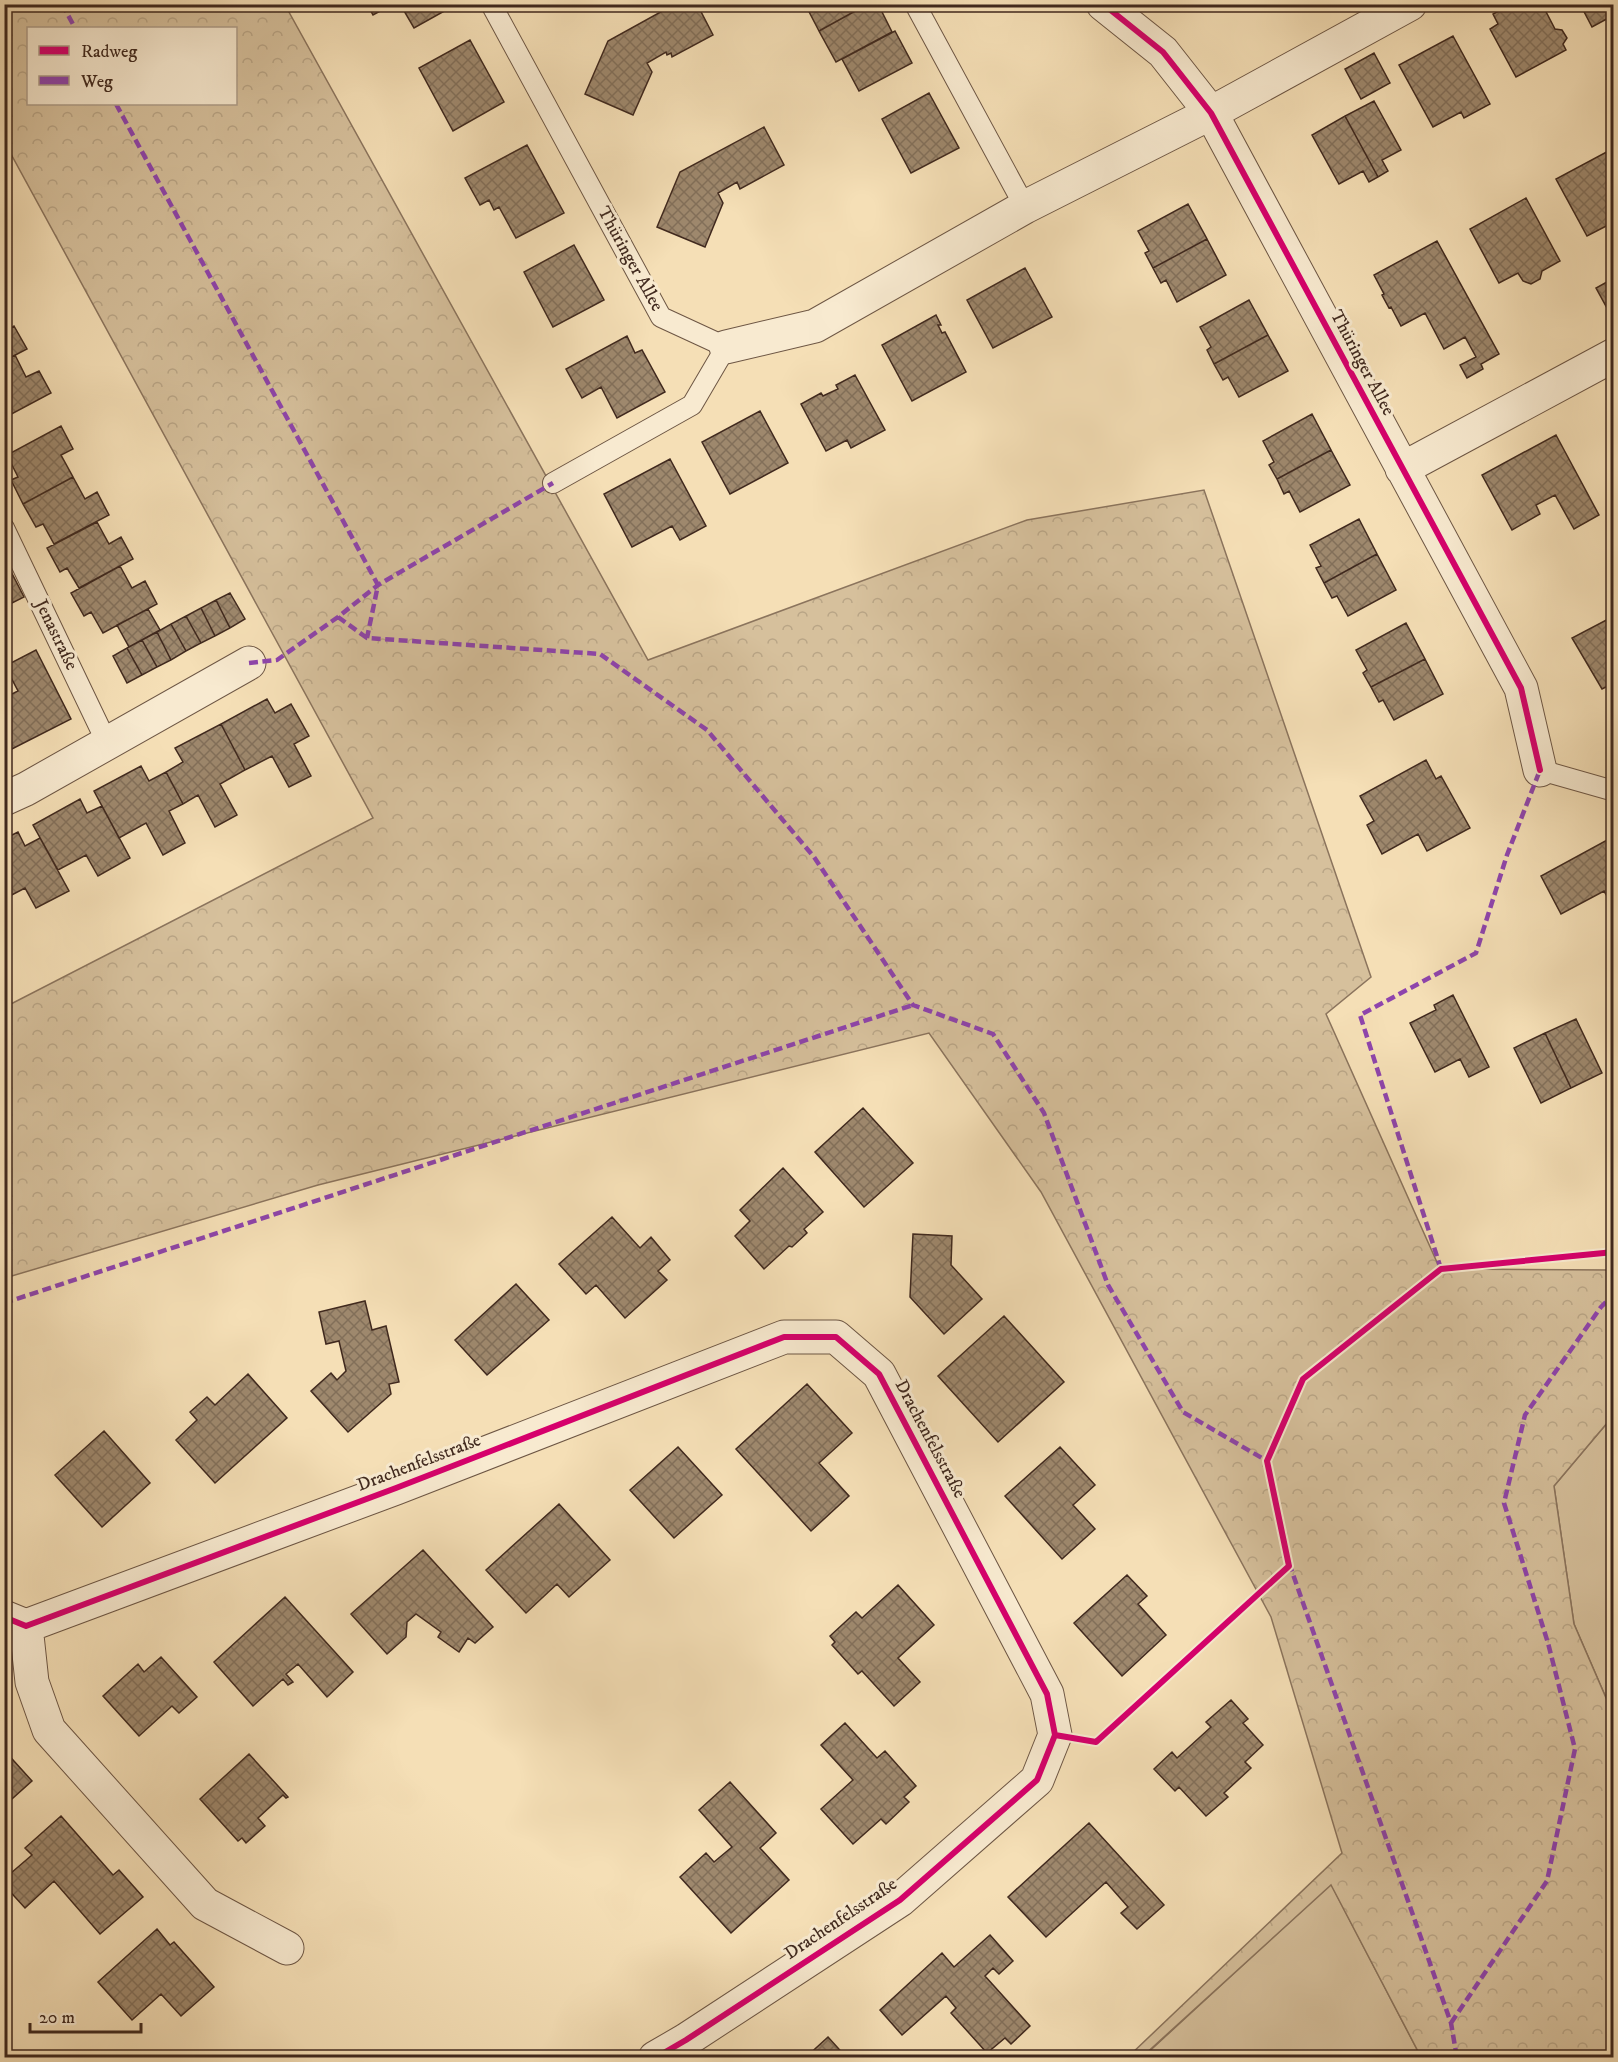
<svg xmlns="http://www.w3.org/2000/svg" width="1618" height="2062" viewBox="0 0 1618 2062" font-family="'IM FELL DW Pica',serif">
	<style>
		.green { fill: #d6c09c; stroke: #8b745d; stroke-width: 1.5 }
		.forest { fill: url(#forest-crowns); stroke: #8b745d; stroke-width: 1.5; fill-rule: evenodd }
		.building { fill: url(#building-cross-hatch); stroke: #40291e; stroke-width: 1.5 }
		.lines { fill: none; stroke-linecap: round; stroke-linejoin: round }
		.lane-casing { stroke: #6d5644; stroke-width: 22 }
		.street-casing { stroke: #6d5644; stroke-width: 35 }
		.lane { stroke: #f8ead0; stroke-width: 20 }
		.street { stroke: #f8ead0; stroke-width: 33 }
		.quiet { stroke: #8e44ad; stroke-width: 4.5; stroke-dasharray: 9 4.5; stroke-linecap: butt }
		.cycleway-casing { stroke: #f8ead0; stroke-width: 10 }
		.cycleway { stroke: #d6006c; stroke-width: 6 }
		.labels { text-anchor: middle; dominant-baseline: central; stroke-width: 6; stroke-linejoin: round; paint-order: stroke }
		.street-label { font-size: 18px; fill: #40291e; stroke: #f8ead0 }
	</style>
	<defs>
		<pattern id="forest-crowns" width="20" height="18" patternUnits="userSpaceOnUse" patternTransform="scale(1.5)"><rect width="20" height="18" fill="#d6c09c"/><path d="M2 6a3 3 0 1 1 6 0M12 15a3 3 0 1 1 6 0" fill="none" stroke="#b9a586"/></pattern>
		<pattern id="building-cross-hatch" width="8" height="8" patternUnits="userSpaceOnUse" patternTransform="scale(1.5)"><rect width="8" height="8" fill="#9e886d"/><path d="M0 0l8 8M0 8l8-8" fill="none" stroke="#826f59"/></pattern>
	</defs>
	<rect width="100%" height="100%" fill="#f5dfb6"/>
	<filter id="stains"><feTurbulence type="fractalNoise" baseFrequency=".00333" numOctaves="4"/><feColorMatrix values="0 0 0 0 .2 0 0 0 0 .09 0 0 0 0 .02 0 0 0 .5 -.17"/></filter>
	<radialGradient id="worn" r=".72"><stop offset=".6" stop-color="#630" stop-opacity="0"/><stop offset="1" stop-color="#630" stop-opacity=".3"/></radialGradient>
	<!-- green -->
	<path class="green" d="M1613,1416V1714L1574,1624L1554,1486Z
		M1331,1884L1421,2057L1142,2058Z"/>
	<!-- forest -->
	<path class="forest" d="M5,5H285L648,660L1027,520L1204,490L1371,977L1326,1014L1440,1269L1611,1270L1614,1284L1613,1416L1554,1486L1574,1624L1613,1714V2057H1421L1331,1885L1142,2057H1128L1342,1853L1271,1617L1041,1192L929,1033L318,1185L5,1278V1007L373,818L5,143ZM28,28H236V104H28Z"/>
	<!-- building -->
	<path class="building" d="M367,4H393L373,15Z
		M400,4H457L414,28Z
		M675,4H697L713,35L672,57L671,53L667,55L666,52L647,63L652,72L633,115L585,94L608,41Z
		M805,4H868L819,31Z
		M868,4H878L892,32L836,62L819,31Z
		M1512,4H1531L1532,6L1542,4L1555,29L1562,30L1567,38L1563,44L1566,50L1516,77L1490,29L1498,24L1493,14Z
		M1580,4H1614V15L1592,27Z
		M895,31L912,63L859,91L842,59Z
		M1453,36L1490,104L1464,118L1461,112L1433,127L1399,65Z
		M470,40L504,102L453,131L419,68Z
		M1374,53L1390,83L1361,99L1345,69Z
		M929,93L959,148L911,173L882,119Z
		M1374,101L1401,150L1382,160L1388,171L1378,177L1345,116Z
		M1345,116L1378,177L1369,182L1363,171L1339,184L1312,135Z
		M764,127L784,165L740,189L737,182L718,193L723,203L705,247L657,227L680,172Z
		M527,145L564,213L516,238L499,207L494,210L489,200L480,205L465,178Z
		M1614,148V222L1587,236L1556,179Z
		M1526,198L1560,261L1542,271L1540,279L1531,284L1523,281L1518,273L1499,283L1470,229Z
		M1188,204L1207,239L1153,268L1145,253L1149,251L1138,231Z
		M1207,239L1226,275L1177,302L1166,280L1161,283L1153,268Z
		M1437,241L1499,354L1481,364L1483,369L1467,378L1460,365L1476,357L1465,337L1444,349L1425,313L1401,326L1391,307L1389,308L1382,295L1384,294L1374,275Z
		M574,245L604,300L553,327L524,272Z
		M1025,268L1052,317L993,348L967,300Z
		M1614,278V319H1613L1596,288Z
		M1249,300L1268,335L1214,364L1207,350L1211,347L1200,327Z
		M936,315L941,325H938L942,333L945,332L966,372L912,401L882,345Z
		M14,326L27,349L4,361V332Z
		M1268,335L1288,371L1239,397L1228,377L1223,380L1214,364Z
		M627,336L635,353L642,350L665,392L617,418L601,387L582,398L566,369Z
		M15,355L26,377L39,371L51,393L4,418V361Z
		M855,375L885,430L851,448L847,440L826,451L801,404L821,393L823,396L838,389L836,385Z
		M760,411L788,463L730,494L702,442Z
		M1312,414L1331,450L1277,479L1269,465L1274,462L1263,441Z
		M61,426L73,449L61,455L73,477L23,504L11,480L18,477L7,455Z
		M1556,435L1599,515L1574,529L1555,495L1536,505L1540,514L1512,530L1482,475Z
		M1331,450L1350,485L1300,512L1289,491L1284,494L1277,479Z
		M670,459L706,526L680,540L672,526L632,547L604,494Z
		M73,477L85,499L97,492L109,515L54,544L43,524L36,527L23,504Z
		M1359,519L1377,554L1324,583L1316,568L1321,566L1310,545Z
		M97,522L109,544L121,537L133,559L79,588L67,568L60,572L47,548Z
		M1377,554L1396,590L1348,616L1337,596L1332,598L1324,583Z
		M4,558L24,597L4,607Z
		M120,566L132,588L145,581L157,604L103,633L91,612L84,616L71,593Z
		M230,593L245,619L230,628L216,600Z
		M216,600L230,628L215,636L201,608Z
		M201,608L215,636L201,643L186,616Z
		M148,609L160,630L129,647L117,625Z
		M186,616L201,643L186,651L171,624Z
		M1614,616V683L1602,689L1572,638Z
		M1406,623L1425,659L1371,687L1363,673L1367,670L1356,650Z
		M171,624L186,651L171,660L157,632Z
		M157,632L171,660L157,667L142,640Z
		M142,640L157,667L142,675L127,648Z
		M127,648L142,675L127,683L113,656Z
		M36,650L71,719L4,753V698L18,691L5,666Z
		M1425,659L1443,694L1394,720L1383,700L1379,702L1371,687Z
		M267,699L275,713L291,704L309,736L294,744L311,776L289,787L272,756L245,770L221,724Z
		M221,724L245,770L220,784L237,815L215,827L198,795L183,804L166,772L183,762L175,748Z
		M1426,760L1436,779L1441,776L1470,828L1427,851L1418,834L1382,854L1367,825L1374,821L1360,796Z
		M141,766L149,781L166,772L183,804L169,811L185,843L163,855L146,823L119,838L94,791Z
		M80,799L87,813L102,806L130,858L98,876L86,855L58,870L33,825Z
		M18,832L25,846L40,838L69,891L36,908L25,888L4,899V839Z
		M1609,839L1614,847V908L1604,891L1561,914L1541,876Z
		M1453,995L1489,1067L1469,1077L1460,1059L1435,1072L1410,1023L1436,1010L1434,1005Z
		M1576,1019L1602,1073L1571,1088L1545,1033Z
		M1545,1033L1571,1088L1541,1103L1514,1048Z
		M863,1108L913,1163L864,1207L815,1152Z
		M783,1168L823,1212L804,1229L807,1233L792,1247L789,1246L764,1269L735,1236L750,1221L740,1210Z
		M612,1217L640,1248L651,1237L670,1260L658,1271L667,1280L625,1318L596,1285L586,1294L559,1264Z
		M913,1234L952,1236L951,1265L982,1299L944,1334L910,1297Z
		M516,1284L549,1320L487,1375L455,1340Z
		M365,1301L372,1330L386,1326L399,1382L389,1384L391,1394L348,1432L311,1391L331,1373L337,1380L346,1371L339,1341L326,1344L319,1312Z
		M1004,1316L1064,1382L998,1442L938,1376Z
		M248,1374L287,1418L215,1483L176,1440L197,1420L190,1412L207,1397L215,1405Z
		M807,1384L852,1433L819,1463L849,1496L811,1531L736,1449Z
		M104,1431L150,1483L102,1527L55,1475Z
		M678,1447L722,1495L674,1538L630,1490Z
		M1060,1447L1095,1485L1073,1505L1095,1529L1062,1559L1005,1496Z
		M559,1504L610,1560L569,1597L557,1584L526,1613L486,1570Z
		M423,1550L493,1627L475,1643L468,1638L459,1652L438,1637L441,1632L416,1614L407,1622L406,1637L387,1654L351,1614Z
		M1127,1575L1147,1596L1138,1604L1166,1635L1122,1676L1074,1623Z
		M898,1585L934,1625L898,1658L920,1682L894,1706L862,1671L858,1674L832,1645L835,1642L830,1636L856,1612L862,1618Z
		M285,1597L353,1672L327,1697L298,1664L286,1674L293,1682L288,1685L283,1679L253,1706L214,1662Z
		M161,1657L197,1697L179,1713L172,1706L139,1736L103,1696L138,1664L144,1672Z
		M1231,1700L1248,1719L1243,1723L1263,1745L1245,1762L1251,1768L1224,1793L1228,1797L1206,1816L1179,1787L1175,1791L1154,1769L1172,1752L1177,1758L1211,1727L1206,1722Z
		M845,1723L877,1758L885,1751L916,1786L904,1797L909,1802L886,1824L881,1819L853,1844L821,1809L853,1780L821,1745Z
		M4,1750L32,1781L4,1806Z
		M249,1754L288,1797L286,1798L283,1795L258,1818L265,1826L246,1843L242,1838L238,1841L200,1799Z
		M730,1782L776,1833L760,1848L789,1880L731,1933L680,1877L706,1853L714,1862L732,1847L699,1810Z
		M61,1816L113,1875L119,1870L143,1897L100,1934L54,1881L25,1908L4,1885V1879L32,1855L25,1848Z
		M1089,1823L1164,1905L1137,1929L1121,1913L1128,1907L1106,1882L1046,1937L1008,1897Z
		M157,1929L170,1945L174,1942L214,1987L181,2016L161,1994L132,2020L98,1982Z
		M990,1935L1013,1961L999,1974L993,1968L985,1976L1030,2026L1011,2044L1005,2038L987,2053L951,2013L956,2008L946,1996L902,2035L880,2010L942,1953L954,1967Z
		M828,2037L847,2058H805Z"/>
	<g class="lines">
		<!-- lane casing -->
		<g class="lane-casing">
			<path id="lane" d="M491,4L661,317L726,347L692,405L553,483
				M915,4L1025,207
				M4,528L107,743
				M1540,770L1614,791"/>
		</g>
		<!-- street casing -->
		<g class="street-casing">
			<path id="street" d="M1103,4L1163,52L1211,113L1521,688L1540,770
				M726,347L815,326L1025,207L1211,113L1410,4
				M1402,469L1614,355
				M4,799L26,789L249,663
				M4,1617L26,1626L396,1488L784,1337H836L879,1374L1047,1694L1055,1735L1037,1780L900,1900L686,2040L655,2058
				M26,1626L32,1682L49,1730L205,1904L287,1948"/>
		</g>
		<!-- lane -->
		<use href="#lane" class="lane"/>
		<!-- street -->
		<use href="#street" class="street"/>
		<!-- quiet -->
		<path class="quiet" d="M62,4L75,28
			M116,104L378,585L367,638
			M338,617L367,638L600,654L707,730L814,857L913,1005L993,1034L1044,1113L1108,1285L1183,1412L1267,1461
			M249,663L277,660L338,617L378,585L553,483
			M1441,1269L1360,1015L1476,953L1507,855L1540,770
			M4,1303L913,1005
			M1289,1563L1451,2023L1457,2058
			M1451,2023L1547,1881L1575,1749L1548,1643L1504,1503L1525,1415L1601,1307L1614,1294"/>
		<!-- cycleway casing -->
		<g class="cycleway-casing">
			<path id="cycleway" d="M1103,4L1163,52L1211,113L1521,688L1540,770
				M4,1617L26,1626L396,1488L784,1337H836L879,1374L1047,1694L1055,1735L1037,1780L900,1900L686,2040L655,2058
				M1055,1735L1096,1742L1289,1566L1267,1461L1303,1379L1441,1269L1614,1252"/>
		</g>
		<!-- cycleway -->
		<use href="#cycleway" class="cycleway"/>
	</g>
	<g class="labels">
		<!-- street labels -->
		<g class="street-label">
			<text transform="translate(630 259) rotate(61)">Thüringer Allee</text>
			<text transform="translate(1362 363) rotate(62)">Thüringer Allee</text>
			<text transform="translate(56 635) rotate(64)">Jenastraße</text>
			<text transform="translate(930 1439) rotate(62)">Drachenfelsstraße</text>
			<text transform="translate(419 1463) rotate(-21)">Drachenfelsstraße</text>
			<text transform="translate(841 1919) rotate(-34)">Drachenfelsstraße</text>
		</g>
	</g>
	<!-- margin -->
	<rect width="1618" height="2062" fill="none" stroke="#f5dfb6" stroke-width="24"/>
	<rect x="6" y="6" width="1606" height="2050" fill="none" stroke="#40291e" stroke-width="3"/>
	<rect x="12" y="12" width="1594" height="2038" fill="none" stroke="#40291e" stroke-width="1.5"/>
	<!-- legend -->
	<rect x="27" y="27" width="210" height="78" fill="#f8ead0" stroke="#ae9d89" stroke-width="1.5"/>
	<rect x="39" y="46" width="30" height="9" fill="#d6006c" stroke="#ae9d89" stroke-width="1.5"/>
	<text x="81" y="57" font-size="18" fill="#40291e">Radweg</text>
	<rect x="39" y="76" width="30" height="9" fill="#8e44ad" stroke="#ae9d89" stroke-width="1.5"/>
	<text x="81" y="87" font-size="18" fill="#40291e">Weg</text>
	<!-- scale -->
	<path d="M30 2023v9h111v-9" fill="none" stroke="#40291e" stroke-width="3"/>
	<text x="39" y="2023" font-size="18" fill="#40291e" stroke="#f8ead0" stroke-width="4.5" paint-order="stroke">20 m</text>
	<rect width="100%" height="100%" filter="url(#stains)"/>
	<rect width="100%" height="100%" fill="url(#worn)"/>
</svg>
